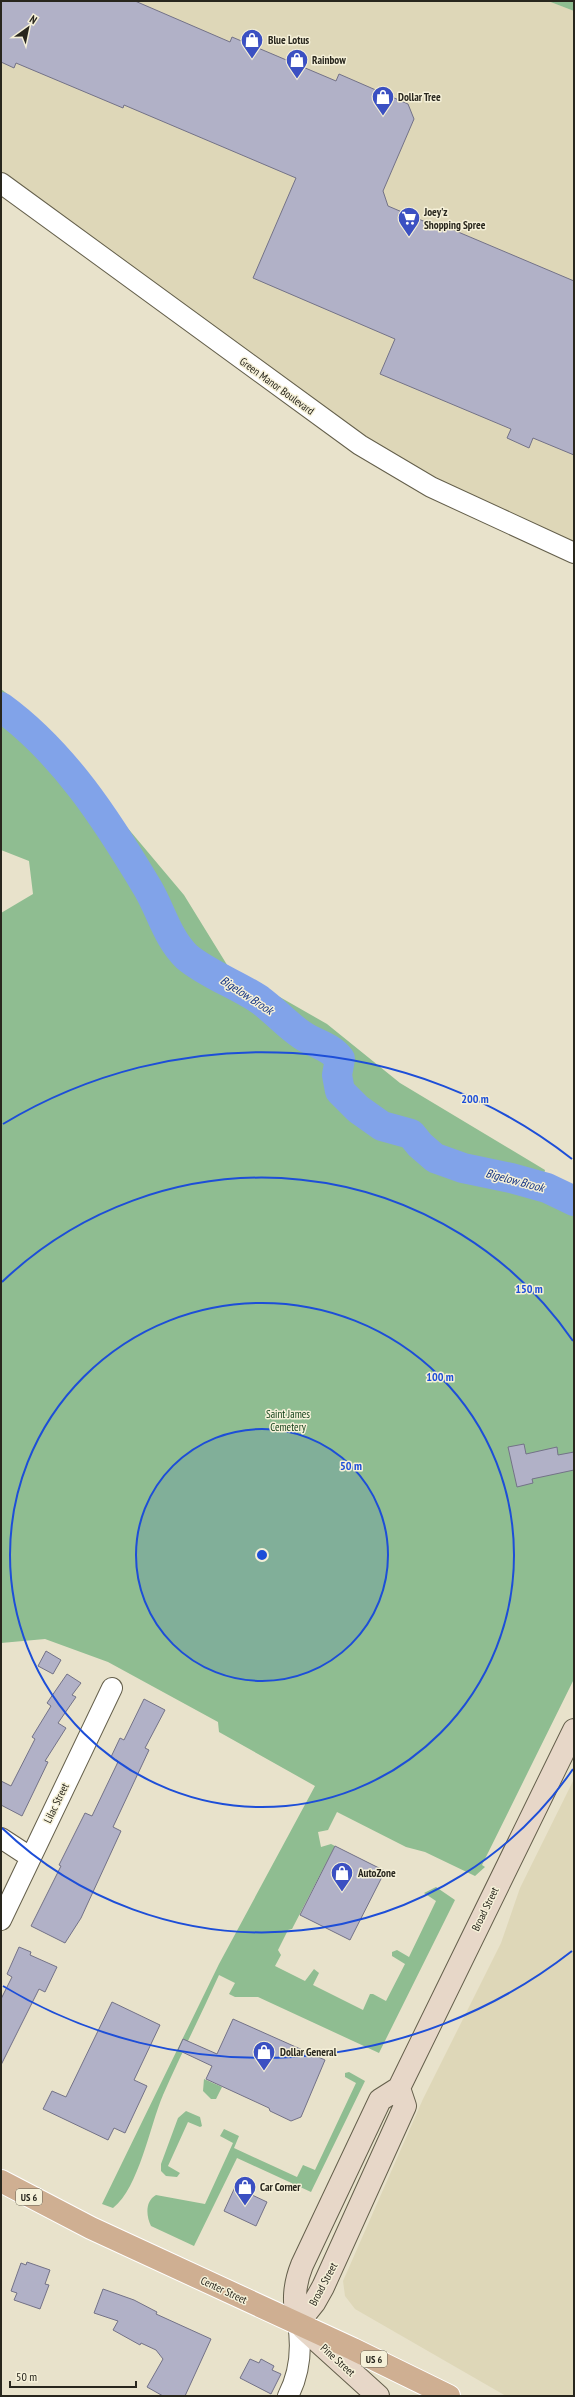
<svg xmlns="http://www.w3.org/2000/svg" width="575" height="2397" viewBox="0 0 575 2397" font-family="'PT Sans Narrow',sans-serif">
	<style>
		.built { fill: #ded7b8 }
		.green { fill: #8fbd91 }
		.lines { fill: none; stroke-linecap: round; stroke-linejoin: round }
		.river { stroke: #81a3e9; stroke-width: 30 }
		.building { fill: #b1b1c7; stroke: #737287 }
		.minor-casing { stroke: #645f4b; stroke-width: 22 }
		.secondary-casing { stroke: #645f4b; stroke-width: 24 }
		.primary-casing { stroke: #fff; stroke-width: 24 }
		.minor { stroke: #fff; stroke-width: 20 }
		.secondary { stroke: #e7d7c8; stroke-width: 22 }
		.primary { stroke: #cfaf92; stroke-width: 22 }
		.ring { fill: none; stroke: #1d4ed8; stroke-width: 2 }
		.labels { text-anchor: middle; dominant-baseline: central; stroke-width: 3; stroke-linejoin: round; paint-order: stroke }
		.shield { fill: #f5f0d8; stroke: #666355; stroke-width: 1 }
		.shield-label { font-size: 10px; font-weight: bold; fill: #28261d }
		.poi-label { font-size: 11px; font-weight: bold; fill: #28261d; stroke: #f5f0d8; text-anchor: start }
		.street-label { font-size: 11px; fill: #28261d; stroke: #f5f0d8 }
		.park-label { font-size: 11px; fill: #0e3d15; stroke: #f5f0d8 }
		.water-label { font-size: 12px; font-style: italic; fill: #143484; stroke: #f5f0d8 }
		.centre { fill: #1d4ed8; stroke: #f5f0d8; stroke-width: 2 }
		.ring-label { font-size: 12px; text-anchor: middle; font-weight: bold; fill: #1d4ed8; stroke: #f5f0d8; stroke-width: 3; stroke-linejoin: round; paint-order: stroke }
	</style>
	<rect width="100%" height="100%" fill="#e8e2cb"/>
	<!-- built -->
	<path class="built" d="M1,1H548L574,11V553L431,487L1,183Z
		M574,1779V2396H506L355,2309L345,2296L343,2281L423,2099L501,1943L520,1888Z"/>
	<!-- green -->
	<path class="green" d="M548,1H574V11Z
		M1,689L30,712L184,895L229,968L327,1024L400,1083L545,1170L542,1185L574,1201V1679L482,1865L485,1867L475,1876L425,1852L406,1847L337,1812L328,1830L318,1832L321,1847L331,1844L335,1846L292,1929L288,1930L278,1950L281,1955L275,1966L305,1981L314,1969L319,1973L313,1985L363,2010L370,1994H373L386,2001L405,1964L392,1956V1952L397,1950L409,1957L436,1901L424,1893L436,1887L455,1900L379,2053L258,1997H235L229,1994L235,1983L219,1975C201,2015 181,2054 163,2095C150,2125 139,2188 113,2208L102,2204L219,1964L315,1786L219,1732L218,1722L108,1662L45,1639L1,1643V913L33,894L29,861L1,850Z
		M349,2072L365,2081L311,2192L237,2158L194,2246L151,2226C146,2216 145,2201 156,2195L205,2204L233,2143L220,2136L224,2129L239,2136L234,2148L297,2177L303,2165L315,2170L356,2083L345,2077V2073Z
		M204,2079L222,2087L216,2099H211L203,2091Z
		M186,2111L200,2117L202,2126L200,2127L188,2122L168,2166L180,2173L177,2177L166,2176L161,2171V2164L178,2118Z"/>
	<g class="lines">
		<!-- river -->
		<path class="river" d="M1,707C64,753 107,820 147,887C161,910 167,938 187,957C207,974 238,985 260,1000C275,1011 287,1025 302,1035C315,1044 330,1046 340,1059L337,1075L340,1091L358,1109L382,1126L411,1134L420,1145L435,1158L463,1168L511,1178L547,1188L574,1201"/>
	</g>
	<!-- building -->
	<path class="building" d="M1,1H135L230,42L232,37L336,81L339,74L408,104L414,119L383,191L388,206L442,229L444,226L574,281V455L533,438L529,448L507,438L511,429L380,374L395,339L253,278L296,178L124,105L123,108L16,63L14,68L1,62Z
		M524,1444L526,1454L557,1447L558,1455L574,1452V1470L532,1479L533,1483L517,1487L508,1447Z
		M46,1651L61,1660L53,1674L38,1666Z
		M67,1674L81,1683L72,1695L76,1697L58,1723L66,1728L45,1761L48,1762L22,1816L1,1805V1781L11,1786L35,1739L32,1737L51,1706L47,1703Z
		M144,1699L165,1710L145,1748L149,1750L113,1827L121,1831L81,1918L65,1943L31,1926L61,1866L59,1865L85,1813L92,1816L117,1764L118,1761L111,1757L120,1738L124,1740Z
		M335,1846L385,1871L350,1940L300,1915Z
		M19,1947L31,1952L30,1955L57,1967L45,1992L39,1989L1,2065V1999L12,1977L7,1974Z
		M112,2002L160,2025L134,2080L147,2086L125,2133L114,2128L108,2140L43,2109L52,2091L66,2097Z
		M233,2019L325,2060L301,2117L291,2121L270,2111L269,2108L206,2079L212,2066L178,2050L183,2039L217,2054Z
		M235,2187L267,2202L256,2226L224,2211Z
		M27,2262L50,2270L45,2284L49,2285L40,2309L14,2300L17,2293L11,2291L21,2263L26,2265Z
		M103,2289L134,2300L157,2312L156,2314L211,2339L185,2396H163L147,2387L163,2359L156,2350L141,2343L140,2345L113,2330L118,2321L94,2313Z
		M250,2359L259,2363L261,2359L274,2366L272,2370L281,2374L271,2394L240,2378Z"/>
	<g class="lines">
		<!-- minor casing -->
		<g class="minor-casing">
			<path id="minor" d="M1,183L360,445L431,487L574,553
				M1,1838L30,1857
				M1,1920L112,1688
				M288,2396C300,2373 302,2348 298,2323"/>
		</g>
		<!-- secondary casing -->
		<g class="secondary-casing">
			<path id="secondary" d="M298,2323C293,2302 294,2285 302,2265L380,2100L399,2088L574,1730
				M298,2323L314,2303L323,2287L405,2106L399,2088
				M303,2328L378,2396"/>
		</g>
		<!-- primary casing -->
		<g class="primary-casing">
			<path id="primary" d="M1,2181L91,2228L353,2349L449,2396"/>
		</g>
		<!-- minor -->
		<use href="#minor" class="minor"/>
		<!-- secondary -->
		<use href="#secondary" class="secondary"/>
		<!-- primary -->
		<use href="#primary" class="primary"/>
	</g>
	<!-- distance rings -->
	<circle cx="262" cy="1555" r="126" fill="#1d4ed8" fill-opacity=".12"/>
	<g class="ring">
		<circle cx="262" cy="1555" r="126"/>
		<circle cx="262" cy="1555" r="252"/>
		<path d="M573 1769A377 377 0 0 1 2 1828M2 1282A377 377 0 0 1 573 1341"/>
		<path d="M572 1951A503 503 0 0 1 3 1986M3 1124A503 503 0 0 1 572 1159"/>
	</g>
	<!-- icons -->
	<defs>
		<g id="shop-pin" transform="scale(1.15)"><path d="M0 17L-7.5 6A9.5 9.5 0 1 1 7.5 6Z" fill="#3b50c2" stroke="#f5f0d8"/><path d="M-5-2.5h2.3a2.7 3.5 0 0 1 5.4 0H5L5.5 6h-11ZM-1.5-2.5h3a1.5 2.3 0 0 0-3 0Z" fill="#fff"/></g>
		<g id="supermarket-pin" transform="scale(1.15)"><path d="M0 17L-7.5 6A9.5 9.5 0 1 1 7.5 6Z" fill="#3b50c2" stroke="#f5f0d8"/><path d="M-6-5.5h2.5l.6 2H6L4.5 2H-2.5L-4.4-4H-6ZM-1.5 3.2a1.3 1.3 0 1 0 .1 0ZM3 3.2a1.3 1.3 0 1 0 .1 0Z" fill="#fff"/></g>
	</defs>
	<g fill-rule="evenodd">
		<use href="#shop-pin" x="252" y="40"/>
		<use href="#shop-pin" x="297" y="60"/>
		<use href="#shop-pin" x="383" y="97"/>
		<use href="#supermarket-pin" x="409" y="218"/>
		<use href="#shop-pin" x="342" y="1873"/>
		<use href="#shop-pin" x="264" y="2052"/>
		<use href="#shop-pin" x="245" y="2187"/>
	</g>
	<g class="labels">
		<!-- shield labels -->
		<g class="shield">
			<rect x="16" y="2189" width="26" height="16" rx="3"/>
			<rect x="361" y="2351" width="26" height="16" rx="3"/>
		</g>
		<g class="shield-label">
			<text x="29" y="2197">US 6</text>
			<text x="374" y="2359">US 6</text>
		</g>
		<!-- poi labels -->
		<g class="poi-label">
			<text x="268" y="40">Blue Lotus</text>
			<text x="312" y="60">Rainbow</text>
			<text x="398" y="97">Dollar Tree</text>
			<text x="424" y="212">Joey'z<tspan x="424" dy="13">Shopping Spree</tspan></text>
			<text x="358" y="1873">AutoZone</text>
			<text x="280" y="2052">Dollar General</text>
			<text x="260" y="2187">Car Corner</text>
		</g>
		<!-- street labels -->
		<g class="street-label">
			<text transform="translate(277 386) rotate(36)">Green Manor Boulevard</text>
			<text transform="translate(56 1803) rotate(-64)">Lilac Street</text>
			<text transform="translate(485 1909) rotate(-64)">Broad Street</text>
			<text transform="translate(323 2284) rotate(-62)">Broad Street</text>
			<text transform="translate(224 2290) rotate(25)">Center Street</text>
			<text transform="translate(338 2360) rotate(42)">Pine Street</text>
		</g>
		<!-- park labels -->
		<g class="park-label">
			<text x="288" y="1414">Saint James<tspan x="288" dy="13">Cemetery</tspan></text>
		</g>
		<!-- water labels -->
		<g class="water-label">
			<text transform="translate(247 995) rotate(33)">Bigelow Brook</text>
			<text transform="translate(515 1180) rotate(15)">Bigelow Brook</text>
		</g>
	</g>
	<circle cx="262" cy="1555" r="6" class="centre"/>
	<g class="ring-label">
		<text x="475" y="1103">200 m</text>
		<text x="529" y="1293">150 m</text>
		<text x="440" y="1381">100 m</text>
		<text x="351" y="1470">50 m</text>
	</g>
	<!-- border -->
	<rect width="575" height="2397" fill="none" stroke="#28261d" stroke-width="4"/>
	<!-- north arrow -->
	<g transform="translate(28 28) rotate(33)" stroke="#f5f0d8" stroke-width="3" paint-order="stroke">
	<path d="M0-3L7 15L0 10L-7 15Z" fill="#28261d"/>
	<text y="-6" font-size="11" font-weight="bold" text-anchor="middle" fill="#28261d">N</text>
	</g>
	<!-- scale -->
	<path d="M10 2381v6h126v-6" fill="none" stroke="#28261d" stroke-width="2"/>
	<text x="16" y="2381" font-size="12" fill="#28261d" stroke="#f5f0d8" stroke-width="3" paint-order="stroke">50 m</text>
</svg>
